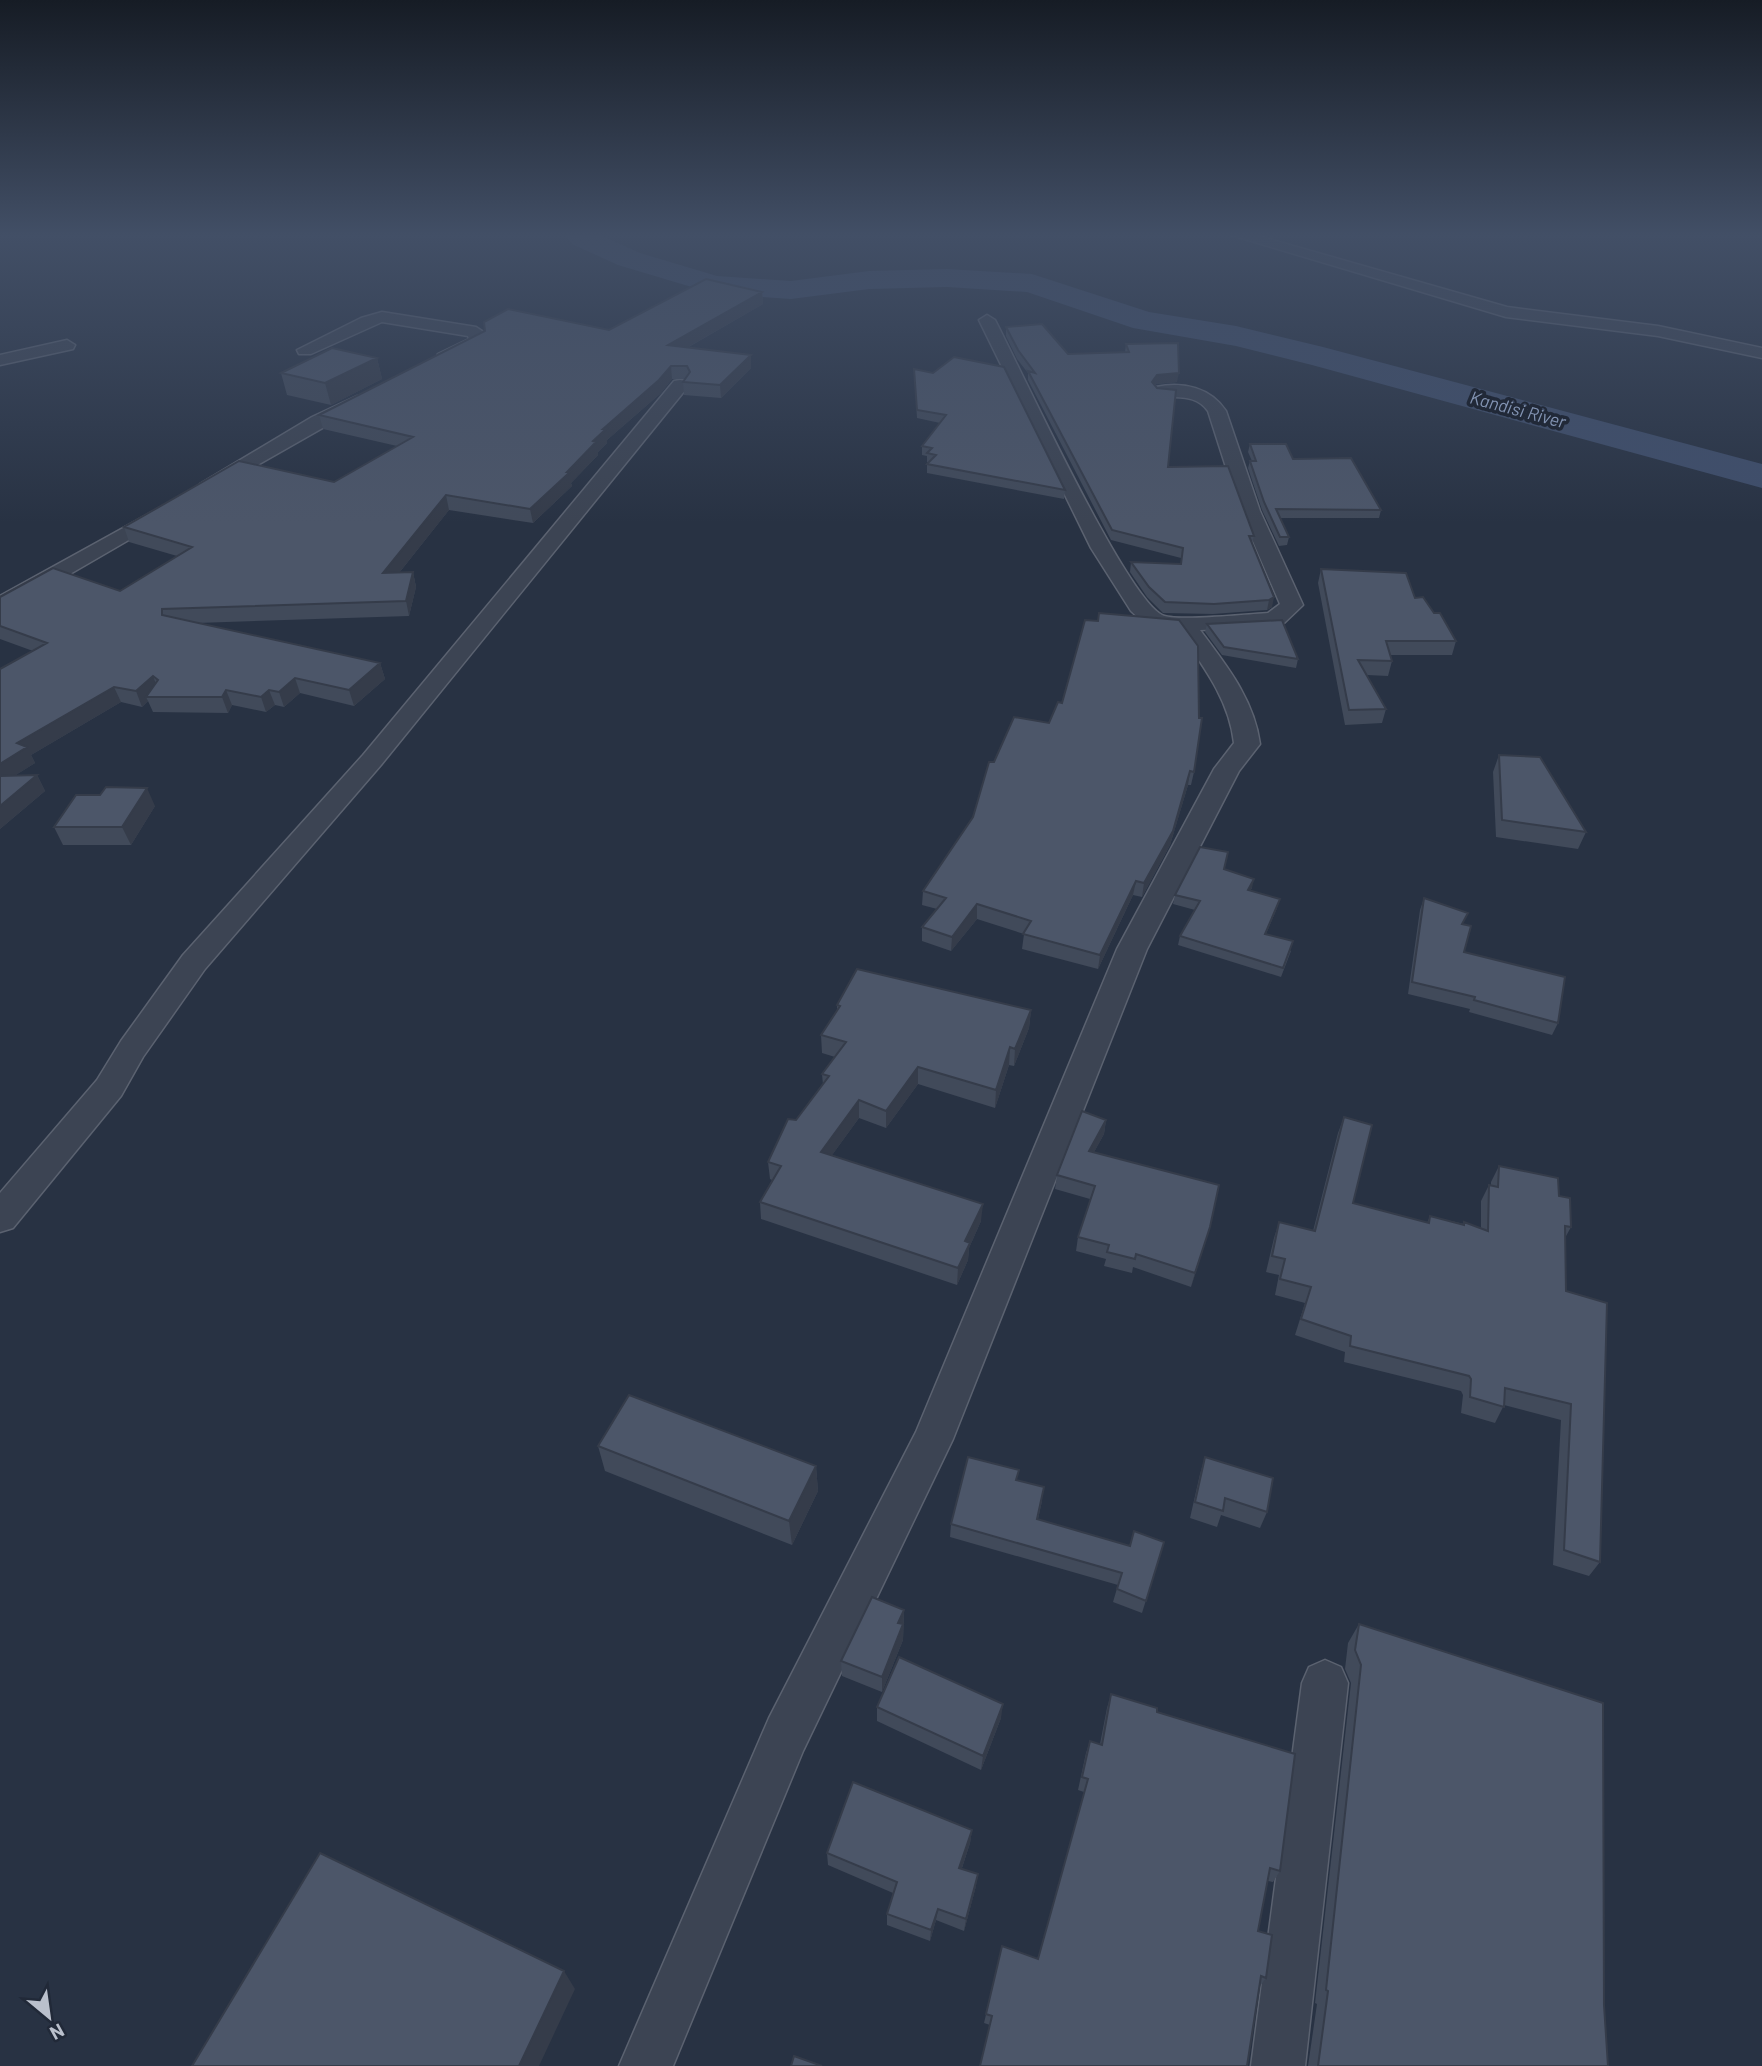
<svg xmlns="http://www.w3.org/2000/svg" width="1762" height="2066" viewBox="0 0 1762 2066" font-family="Barlow,sans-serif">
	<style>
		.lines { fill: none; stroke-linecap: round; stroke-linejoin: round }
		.river { fill: #3f4e6b; fill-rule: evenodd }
		.street-casing { stroke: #5b6270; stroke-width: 3 }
		.street { fill: #3c4453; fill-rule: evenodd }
		.wall { fill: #414a5a }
		.shaded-wall { fill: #353c4a }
		.building { fill: #4c5669; stroke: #353c4a; stroke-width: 2 }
		.labels { text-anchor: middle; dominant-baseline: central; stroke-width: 7; stroke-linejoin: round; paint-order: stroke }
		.far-water-label { font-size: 18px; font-style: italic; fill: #8293b2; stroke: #212938 }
	</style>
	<rect width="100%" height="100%" fill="#283243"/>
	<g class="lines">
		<!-- river -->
		<path class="river" d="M564,233H596L640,253L717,276L791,281L869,271L947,269L1032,274L1149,312L1236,326L1323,347L1762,464V488L1312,365L1236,346L1133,328L1027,292L947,287L869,289L791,299L715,294L618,265L572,244Z"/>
		<!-- street casing -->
		<g class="street-casing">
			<path id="street" d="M1224,233H1248L1507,307L1658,326L1762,348V358L1658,336L1506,317Z
				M382,312L476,327L482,331L486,341L444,363L436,358L438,354L469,339L468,336L382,322L311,354H299L297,350L361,318Z
				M987,315L995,320C1021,370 1125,596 1162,615C1174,622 1250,614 1268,613L1280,604L1240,511L1208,411C1194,392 1176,400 1156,395L1153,391L1156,387C1183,381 1211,388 1226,411L1260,511L1303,605L1282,625L1274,627L1200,630C1226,665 1254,699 1260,744L1239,771L1147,949L953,1439L803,1751L673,2066H619L769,1718L916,1432L1117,949L1214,769L1234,743C1229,699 1203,666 1178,630L1166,631L1146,625L1131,611L1091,548L979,320Z
				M67,340L75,345L73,349L0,365V355Z
				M680,380L686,381L689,385L686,389L381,765L205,969L143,1057L121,1096L13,1228L0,1232V1193L97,1080L121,1041L183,955L363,755L674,381Z
				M357,396L363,397L366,401L363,405L217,488H203L200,484L312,417Z
				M163,506L170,508L173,512L170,516L8,610L0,612V596Z
				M1325,1660L1341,1667L1348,1683L1305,2066H1251L1302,1683L1309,1667Z"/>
		</g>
		<!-- street -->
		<use href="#street" class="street"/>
	</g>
	<!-- wall -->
	<path class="wall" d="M762,292L763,304L687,348L751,355V368L721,398L684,395L683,382L685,379H672L661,393L607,440V443L598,452V455L571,483L572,486L533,523L449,510L399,573L413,572L416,587L409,616L197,623L380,663L385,679L354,706L300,693L284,707L275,705L266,712L232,705L228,713L153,712L148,701L142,707L121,702L31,755L35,763L14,776L37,775L45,791L0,829L33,651L0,639V597L120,591L177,556L129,542L124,527L334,482L397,446L323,429L319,415L609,330Z
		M1006,327L1068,354L1125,352L1126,344L1177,382L1156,384L1155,386L1168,467L1254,536L1252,543L1272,607L1267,610L1213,614L1163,613L1147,597L1130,572L1131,562L1181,564V558L1111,540L1028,380V373L1017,359L1006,336Z
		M377,358L382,379L331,405L287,395L281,373Z
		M914,369L1065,490L1064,499L927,473V464L929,463L927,462V456L922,455V446L940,423L917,418Z
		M1250,444L1293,459L1381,510L1379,518H1280L1289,537L1287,545L1279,546L1262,510L1248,468L1250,461H1252L1248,452Z
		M1321,569L1415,598L1434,613L1456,641L1452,655H1390L1392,661L1388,676L1367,675L1386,709L1382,723L1345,725L1318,583Z
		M1207,624L1298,659L1296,668L1222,655L1205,632Z
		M1499,755L1586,832L1578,849L1496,837L1493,772Z
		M989,762L1194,772L1191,785H1188L1170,845L1142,897L1133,895L1098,969L1022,949L1024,934L977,919L951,951L922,941V927L937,909L922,905L923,891L973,817Z
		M155,806L131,845H63L54,827Z
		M1224,869L1252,888L1250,891L1277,908L1266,934L1291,951L1281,977L1178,945L1180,936L1195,910L1173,904L1175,895Z
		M1424,898L1463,925L1464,952L1558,1023L1552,1035L1469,1012L1470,1009L1408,994L1420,910Z
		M837,1005L1031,1010L1029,1028L1014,1066L1009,1065L995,1108L918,1084L886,1128L859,1118L832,1155L981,1221L969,1248L968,1260L957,1285L761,1219L760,1202L772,1180L770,1179L768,1162L796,1120L823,1085L822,1074L835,1057L822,1053L821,1035L837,1010Z
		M1344,1117L1353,1203L1427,1223L1430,1216L1481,1228V1201L1489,1185L1491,1186V1182L1499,1166L1559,1196L1571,1227L1565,1238L1566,1291L1600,1562L1589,1576L1553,1565L1561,1420L1504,1405L1495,1423L1461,1413L1463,1395L1461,1391L1344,1362L1345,1352L1295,1335L1305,1303L1275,1295L1279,1275L1266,1272L1274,1238L1279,1222L1313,1231L1338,1133Z
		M1106,1120L1104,1134L1094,1152L1210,1227L1191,1287L1133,1267L1132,1273L1104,1266L1106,1259L1076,1251L1078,1237L1090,1199L1055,1189L1057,1175Z
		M598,1446L816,1466L818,1491L792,1545L605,1471Z
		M1205,1457L1267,1512L1260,1528L1221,1515L1217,1527L1190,1518L1200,1474Z
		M1017,1481L1042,1501L1038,1519L1130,1546L1164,1542L1142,1613L1113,1602L1118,1585L950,1537L951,1524Z
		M904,1610L903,1640L882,1692L842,1676L841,1661Z
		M1359,1624L1604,2005L1608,2066H1308L1317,2004L1315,2003L1351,1683L1345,1669L1348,1643Z
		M1111,1694L1157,1712L1280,1871L1273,1882L1268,1881L1258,1931L1266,1978L1260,1986L990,2025L984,2023L1002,1946L1038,1959L1084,1792L1078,1790L1086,1753L1090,1741L1100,1744L1107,1708Z
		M877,1707L1001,1718L981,1770L877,1721Z
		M972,1830L970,1843L962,1868L976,1886L964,1931L936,1920L930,1941L887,1925V1914L893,1893L828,1865L827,1853Z"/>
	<!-- shaded-wall -->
	<path class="shaded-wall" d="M762,292L763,304L669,358L668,345Z
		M751,355V368L721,398L720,385Z
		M377,358L382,379L331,405L325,383Z
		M671,366L672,379L661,393L607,440V443L598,452V455L571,483L572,486L533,523L530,509L603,429Z
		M1179,373L1177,382L1156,384L1150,391L1152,382L1157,375Z
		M446,495L449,510L387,588L383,573Z
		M413,572L416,587L409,616L406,601Z
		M1274,597L1272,607L1267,610L1269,600Z
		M380,663L385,679L354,706L349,690Z
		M153,676L159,692L146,697L148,701L142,707L136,691Z
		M295,678L300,693L284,707L279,692Z
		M114,687L121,702L31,755L35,763L0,785V764L17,743Z
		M226,690L232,705L228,713L222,697Z
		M269,690L275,705L266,712L261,697Z
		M1190,771L1188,785L1170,845L1142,897L1144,883Z
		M37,775L45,791L0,829V806Z
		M147,788L155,806L131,845L122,827Z
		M1254,879L1252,888L1245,899L1248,890Z
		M1136,881L1133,895L1098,969L1100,955Z
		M1280,899L1277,908L1262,943L1265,934Z
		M977,904V919L951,951L952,937Z
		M1031,1010L1029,1028L1014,1066L1015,1049Z
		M1010,1047L1009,1065L995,1108L996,1090Z
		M918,1067V1084L886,1128V1111Z
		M859,1100V1118L822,1169L821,1152Z
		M1106,1120L1104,1134L1087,1165L1089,1151Z
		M983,1204L981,1221L969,1248L968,1260L957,1285L958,1268L965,1241Z
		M1210,1227L1206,1241L1191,1287L1195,1273Z
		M816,1466L818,1491L792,1545L789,1521Z
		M904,1610L903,1640L882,1692V1677L898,1623Z
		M1003,1704L1001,1718L981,1770L983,1756Z
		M972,1830L970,1843L958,1880L959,1868Z
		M978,1874L976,1886L964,1931L966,1919Z
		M938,1909L936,1920L930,1941L931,1930Z
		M564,1971L575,1989L539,2066H519Z"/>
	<!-- building -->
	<path class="building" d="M706,279L762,292L668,345L751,355L720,385L683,382L690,372L687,366H671L659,380L603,429H606L593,441L596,442L567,472H570L530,509L446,495L383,573L413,572L406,601L162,609V615L380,663L349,690L295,678L279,692L269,690L261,697L226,690L222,697H146L158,680L153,676L136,691L114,687L17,743L27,747L0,764V669L47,643L0,626V597L53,568L120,591L192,547L124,527L239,461L334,482L413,437L319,415L485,331L484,322L508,309L609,330Z
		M1042,324L1068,354L1129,352L1126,344L1178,343L1179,373L1157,375L1152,382L1157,388L1176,390L1168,467L1228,466L1254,536H1249L1274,597L1269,600L1214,604L1165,602L1149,587L1131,562L1181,564L1183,548L1112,530L1028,371L1035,373L1018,350L1006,327Z
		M332,348L377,358L325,383L281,373Z
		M954,357L1004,367L1065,490L927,464L936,455L927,453L932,448L922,446L946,415L917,410L914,369L933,373Z
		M1250,444H1286L1293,459L1351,458L1381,510L1276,509L1289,537H1280L1264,502L1250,461H1256Z
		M1321,569L1406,573L1415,598L1423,597L1434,613H1440L1456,641H1386L1392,661L1358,660L1386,709L1349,710Z
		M1099,613L1179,620L1198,646L1199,718H1202L1194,772L1190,771L1173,831L1144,883L1136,881L1100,955L1023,934L1031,921L977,904L952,937L922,927L946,898L923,891L973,817L989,762H994L1014,717L1049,723L1058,702L1062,703L1085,620L1098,621Z
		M1282,620L1298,659L1224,647L1207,624Z
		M1499,755L1540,757L1586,832L1502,820Z
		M37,775L0,806V776Z
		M106,787L147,788L122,827H54L76,795H100Z
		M1200,847L1228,852L1224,869L1254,879L1248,890L1280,899L1265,934L1293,941L1283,968L1180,936L1200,901L1175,895Z
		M1424,898L1468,913L1462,924L1471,926L1464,952L1565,977L1558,1023L1474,1000L1475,997L1412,982Z
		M857,969L1031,1010L1015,1049L1010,1047L996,1090L918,1067L886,1111L859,1100L821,1152L983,1204L965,1241L970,1243L958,1268L760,1202L781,1166L768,1162L788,1119L796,1120L829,1076L822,1074L846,1042L821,1035L840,1006L837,1005Z
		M1082,1111L1106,1120L1089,1151L1219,1185L1210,1227L1195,1273L1136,1254L1135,1259L1107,1252L1109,1245L1078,1237L1095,1186L1057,1175Z
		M1344,1117L1372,1125L1353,1203L1429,1223L1430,1216L1464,1225V1222L1488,1231L1489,1185L1498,1187L1499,1166L1558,1178L1559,1196L1570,1198L1571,1227L1565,1226L1566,1291L1607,1303L1600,1562L1564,1550L1571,1404L1505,1388L1504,1407L1470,1397L1471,1379L1469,1376L1350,1346L1351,1336L1301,1319L1311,1287L1280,1279L1285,1259L1272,1256L1279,1222L1315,1231Z
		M629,1395L816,1466L789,1521L598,1446Z
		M968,1457L1019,1470L1016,1480L1044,1487L1037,1519L1130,1546L1134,1531L1164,1542L1146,1601L1117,1589L1122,1573L951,1524Z
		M1205,1457L1273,1478L1267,1512L1225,1498L1223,1511L1195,1502Z
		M872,1597L904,1610L898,1623L903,1624L882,1677L841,1661Z
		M1359,1624L1603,1703L1604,2005L1608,2066H1318L1328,1991L1326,1990L1361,1665L1355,1650Z
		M899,1657L1003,1704L983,1756L877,1707Z
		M1111,1694L1157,1708V1712L1295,1754L1280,1871L1270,1868L1258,1931L1272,1935L1266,1978L1261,1976L1247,2066H980L992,2016L986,2014L1002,1946L1038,1959L1088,1779L1082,1777L1090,1741L1102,1745Z
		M853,1782L972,1830L959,1868L978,1874L966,1919L938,1909L931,1930L887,1914L897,1882L827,1853Z
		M320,1853L564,1971L519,2066H192Z
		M794,2056L822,2066H791Z"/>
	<!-- sky -->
	<linearGradient id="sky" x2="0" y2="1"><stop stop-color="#161c25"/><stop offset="0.45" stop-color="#424f66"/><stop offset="1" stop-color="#424f66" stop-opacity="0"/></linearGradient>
	<rect width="1762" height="523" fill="url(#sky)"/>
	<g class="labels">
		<!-- far-water labels -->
		<g class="far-water-label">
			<text transform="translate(1518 409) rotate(15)">Kandisi River</text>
		</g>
	</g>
	<!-- north arrow -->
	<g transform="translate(49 2017) rotate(151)" stroke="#212938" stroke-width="5" paint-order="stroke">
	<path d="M0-5L12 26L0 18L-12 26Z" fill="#bac0cc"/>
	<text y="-10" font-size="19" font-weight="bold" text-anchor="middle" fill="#bac0cc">N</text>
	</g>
</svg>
